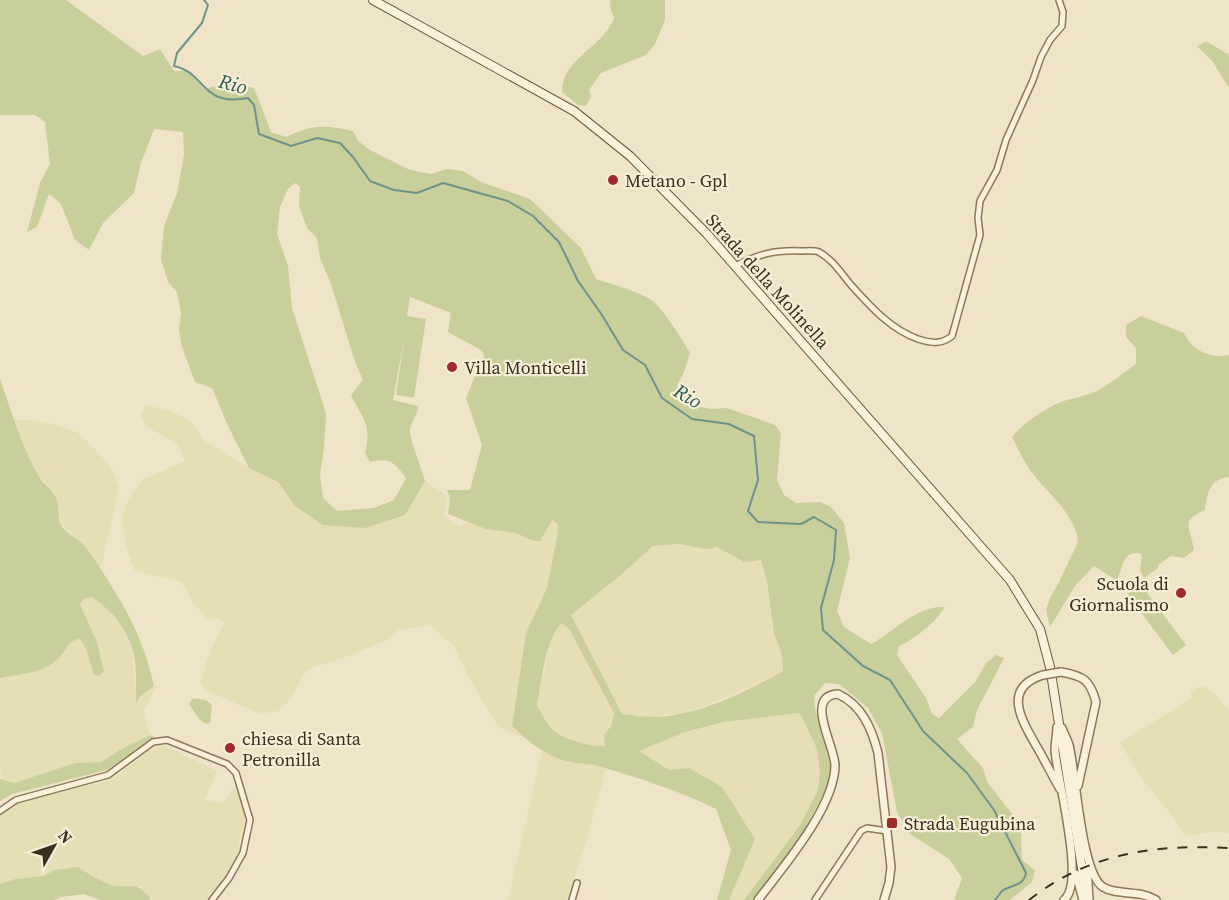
<svg xmlns="http://www.w3.org/2000/svg" width="1229" height="900" viewBox="0 0 1229 900" font-family="'Source Serif 4',serif">
	<style>
		.farmland { fill: #e6deb5 }
		.green { fill: #c9cf9b; fill-rule: evenodd }
		.lines { fill: none; stroke-linecap: round; stroke-linejoin: round }
		.stream { stroke: #6f938a; stroke-width: 2 }
		.minor-casing { stroke: #8d765c; stroke-width: 8 }
		.tertiary-casing { stroke: #8d765c; stroke-width: 10 }
		.secondary-casing { stroke: #6f573f; stroke-width: 10 }
		.minor { stroke: #faf1dc; stroke-width: 5 }
		.tertiary { stroke: #faf1dc; stroke-width: 7 }
		.secondary { stroke: #faf1dc; stroke-width: 8 }
		.rail { stroke: #3d2e20; stroke-width: 2; stroke-dasharray: 10 10; stroke-linecap: butt }
		.tertiary-bridge-casing { stroke: #8d765c; stroke-width: 10; stroke-linecap: butt }
		.tertiary-bridge { stroke: #faf1dc; stroke-width: 7 }
		.poi-dot { fill: #9e2a2b; stroke: #f7eed8; stroke-width: 2 }
		.labels { text-anchor: middle; dominant-baseline: central; stroke-width: 4.5; stroke-linejoin: round; paint-order: stroke }
		.poi-label { font-size: 18px; fill: #3d2e20; stroke: #f7eed8; text-anchor: start }
		.street-label { font-size: 18px; fill: #3d2e20; stroke: #f7eed8 }
		.water-label { font-size: 20px; font-style: italic; fill: #2f5d5a; stroke: #f7eed8 }
	</style>
	<rect width="100%" height="100%" fill="#f0e4c8"/>
	<!-- farmland -->
	<path class="farmland" d="M146,405L171,411L190,421L205,441L249,468L278,482L295,506L365,528L416,494L425,481L444,494L447,497L443,516L461,527L466,521L486,529L516,533L533,541L553,519L558,524L557,537L547,588L526,633L512,726L523,737L498,727L469,678L454,646L430,625L398,630L395,636L349,656L316,666L305,672L291,698L279,711L261,714L205,690L200,682L211,649L224,623L219,618L209,621L194,604L182,582L135,571L126,547L122,520L128,500L142,480L185,461L178,445L146,426L140,415Z
		M14,420H34L57,425L78,433L99,453L113,472L119,488L102,563L99,568L87,547L61,524L57,499L48,485L40,480L22,445Z
		M678,544L707,549L717,547L744,561L761,560L767,581L773,635L781,651L783,671L745,689L687,713L654,717L622,714L570,615L622,574L653,546Z
		M91,597L104,604L121,627L132,648L136,702L154,686L156,688L143,711L150,735L123,748L101,762L75,763L14,783L2,779L0,768V678L14,675L64,654L68,643L80,638L86,649L94,675L99,676L104,672L97,642L80,603L84,599Z
		M561,623L569,629L614,713L611,726L604,735L605,746L595,747L572,740L550,728L537,706L549,646L553,633Z
		M1204,686L1215,694L1229,711V833L1212,832L1190,836L1184,834L1179,825L1141,777L1120,743L1191,698V692L1196,688Z
		M800,713L817,749L820,773L818,790L800,825L744,900H729L755,839L689,768L669,771L639,751L685,732L724,722Z
		M164,745L217,771L205,800L224,803L233,788L238,793L242,802L245,817L237,854L218,889L208,900H153L141,887L114,886L82,871L78,867L55,870L43,876L15,879L0,884V815L20,801L30,798L111,780L148,751Z
		M542,751L573,763L594,765L606,769L585,845L567,900H508Z"/>
	<!-- green -->
	<path class="green" d="M0,0H66L143,56L160,49L174,71H190L204,89L229,83L254,88L271,132L286,137C313,124 325,125 353,131L358,141L370,150L410,170L431,174L447,169L463,171L481,182L530,199L581,248L596,279C614,285 634,290 650,299C663,308 682,339 690,353L684,372L677,385L681,397L692,405L711,409L727,408L775,425L781,433L777,480L784,495L796,503L820,502L831,507L844,523L850,558L837,611L844,627L871,644C895,631 917,605 945,607C937,621 914,640 899,646L897,655L926,698L932,714L939,718L975,682L986,663L996,655L1004,658L977,710L973,727L957,739L983,768L987,782L1017,820L1021,830L1022,860L1035,870L1032,882L1010,900H954L962,878L949,859L910,834L897,812L882,733L868,708L839,684L825,683L814,696L815,709L829,751L831,779L806,827L755,900H744L800,825L818,790L820,773L817,749L800,713L724,722L685,732L639,751L669,770L689,768L722,787L755,839L729,900H717L731,850L716,809C678,790 638,778 598,766C590,764 583,764 575,763C550,759 530,744 512,726L526,633L547,588L557,537L558,524L552,520L540,541H533L516,533L486,529L448,514L450,498L447,490H470L482,445L466,398L484,355L481,350L448,332L451,313L410,297L407,316L426,319L414,398L396,395L404,340L393,400L418,406C418,415 412,420 410,429C409,439 422,468 425,481L405,515L365,528L323,525L295,506L278,482L249,468L229,428L212,388L195,382L181,344L179,328L181,314L177,292L168,282L161,259L164,226L177,193L184,155L183,132L154,129L141,163L134,193L103,223L89,250L75,240L61,204L49,194L37,227L27,232L40,183L50,164L45,122L35,115H0ZM295,183L300,187L299,206L307,228L317,238L320,258L331,284L355,362L363,380L351,395C363,420 372,424 365,453L370,462C390,457 395,463 406,478L394,500L374,508L337,511L323,498L320,475L324,449L326,413L292,308L288,266L277,234L280,207L288,189ZM678,544L707,549L717,547L744,562L761,560L767,581L774,635L781,651L783,671C749,690 708,711 669,716C653,718 638,716 622,714L571,615L622,574L653,546ZM561,623L569,629L614,713L611,726L604,735L605,746C590,747 561,739 550,727C545,721 541,712 537,706C542,679 544,645 561,623Z
		M610,0H665V20L655,44L646,55L601,73L589,90L591,97L586,106L578,105L562,92C562,58 603,48 614,18L611,11Z
		M1206,41L1229,55V88L1213,62L1197,46Z
		M1141,316L1184,333C1192,350 1209,359 1229,355V477C1209,479 1207,494 1205,510C1179,520 1191,529 1194,550L1184,558L1171,556L1158,565V568L1144,578L1140,570L1142,554C1124,549 1123,565 1118,578L1116,580L1094,566L1075,586L1050,627L1046,610L1050,598L1059,582L1078,542C1076,513 1043,490 1028,467C1022,458 1017,447 1012,437C1024,423 1043,409 1061,402C1072,398 1086,396 1097,391C1110,384 1123,373 1136,364V348L1126,337V325Z
		M0,379C12,413 21,445 39,477C42,484 51,487 56,498C60,506 57,517 61,525C67,535 82,540 88,550C116,591 144,635 154,686L139,698L136,704C135,686 138,665 132,648C125,627 109,607 91,597L84,599L80,604L97,642L104,672L99,676L94,675L86,649L80,638L69,643C54,674 29,672 0,678Z
		M1141,585L1186,645L1173,655L1127,594Z
		M193,698L206,700L212,705L210,723L206,724L199,719L189,704Z
		M150,735L156,738L107,770L12,794L0,801V779L14,783L75,763L101,762L123,748Z
		M78,867C83,871 110,886 116,886C134,887 136,882 150,897V900H100L84,894L61,897L55,900H0V884L15,879L43,876L55,870Z"/>
	<g class="lines">
		<!-- stream -->
		<path class="stream" d="M204,0L208,5L202,23L177,53L174,66C207,73 200,107 248,98L254,105L259,134L291,146L317,138L340,143L353,157L370,181L394,190L417,193L443,183L508,201L533,216L559,242L578,281L602,315L623,350L645,365L662,398L692,419L729,424L754,436L758,480L748,511L758,522L801,524L814,517L836,530L834,560L821,608L823,630L863,666L890,680L923,731L967,773L994,810L1026,873C1023,887 1012,884 1002,891C1001,892 996,899 995,900"/>
		<!-- minor casing -->
		<g class="minor-casing">
			<path id="minor" d="M735,266C759,254 774,250 801,251C807,251 814,250 819,252C833,260 841,273 851,285C870,306 890,329 918,339C931,343 941,345 952,336L980,235L978,218L980,201L997,170L1006,140L1033,80L1041,57L1050,40L1062,26L1063,12L1059,0
				M0,811L16,800L108,775L153,742L167,740L227,764L236,773L250,820L243,853L229,878L212,900
				M572,900L577,883
				M815,900L861,831L867,828L887,831"/>
		</g>
		<!-- tertiary casing -->
		<g class="tertiary-casing">
			<path id="tertiary" d="M1061,672C1084,676 1090,680 1096,702L1078,786
				M1043,675C1001,688 1022,721 1037,747C1045,761 1052,775 1060,789
				M1057,727C1057,734 1055,743 1055,750C1057,779 1086,883 1064,900
				M1062,728C1064,734 1067,739 1069,745C1076,773 1081,874 1103,887C1117,896 1138,889 1156,900
				M1087,867L1089,900
				M1076,874L1083,900
				M758,900C783,867 835,807 835,765C834,744 804,696 838,694C862,705 872,729 878,753L891,867L889,883L884,900"/>
		</g>
		<!-- secondary casing -->
		<g class="secondary-casing">
			<path id="secondary" d="M373,0L574,111L630,156L707,234L1010,580L1040,629L1050,667L1087,900"/>
		</g>
		<!-- minor -->
		<use href="#minor" class="minor"/>
		<!-- tertiary -->
		<use href="#tertiary" class="tertiary"/>
		<!-- secondary -->
		<use href="#secondary" class="secondary"/>
		<!-- rail -->
		<path class="rail" d="M1029,900C1089,853 1155,844 1229,848"/>
		<!-- tertiary-bridge casing -->
		<g class="tertiary-bridge-casing">
			<path id="tertiary-bridge" d="M1043,675L1061,672"/>
		</g>
		<!-- tertiary-bridge -->
		<use href="#tertiary-bridge" class="tertiary-bridge"/>
	</g>
	<!-- markers -->
	<g class="poi-dot">
		<circle cx="613" cy="180" r="6"/>
		<circle cx="452" cy="367" r="6"/>
		<circle cx="1181" cy="593" r="6"/>
		<circle cx="230" cy="748" r="6"/>
		<rect x="886" y="817" width="12" height="12" rx="3"/>
	</g>
	<g class="labels">
		<!-- poi labels -->
		<g class="poi-label">
			<text x="625" y="180">Metano - Gpl</text>
			<text x="464" y="367">Villa Monticelli</text>
			<text x="1169" y="583" text-anchor="end">Scuola di<tspan x="1169" dy="21">Giornalismo</tspan></text>
			<text x="242" y="738">chiesa di Santa<tspan x="242" dy="21">Petronilla</tspan></text>
			<text x="904" y="823">Strada Eugubina</text>
		</g>
		<!-- street labels -->
		<g class="street-label">
			<text transform="translate(768 281) rotate(48)">Strada della Molinella</text>
		</g>
		<!-- water labels -->
		<g class="water-label">
			<text transform="translate(233 84) rotate(15)">Rio</text>
			<text transform="translate(688 396) rotate(31)">Rio</text>
		</g>
	</g>
	<!-- north arrow -->
	<g transform="translate(54 846) rotate(50)" stroke="#f7eed8" stroke-width="4.5" paint-order="stroke">
	<path d="M0-4.5L10 22L0 15L-10 22Z" fill="#3d2e20"/>
	<text y="-9" font-size="16" font-weight="bold" text-anchor="middle" fill="#3d2e20">N</text>
	</g>
</svg>
